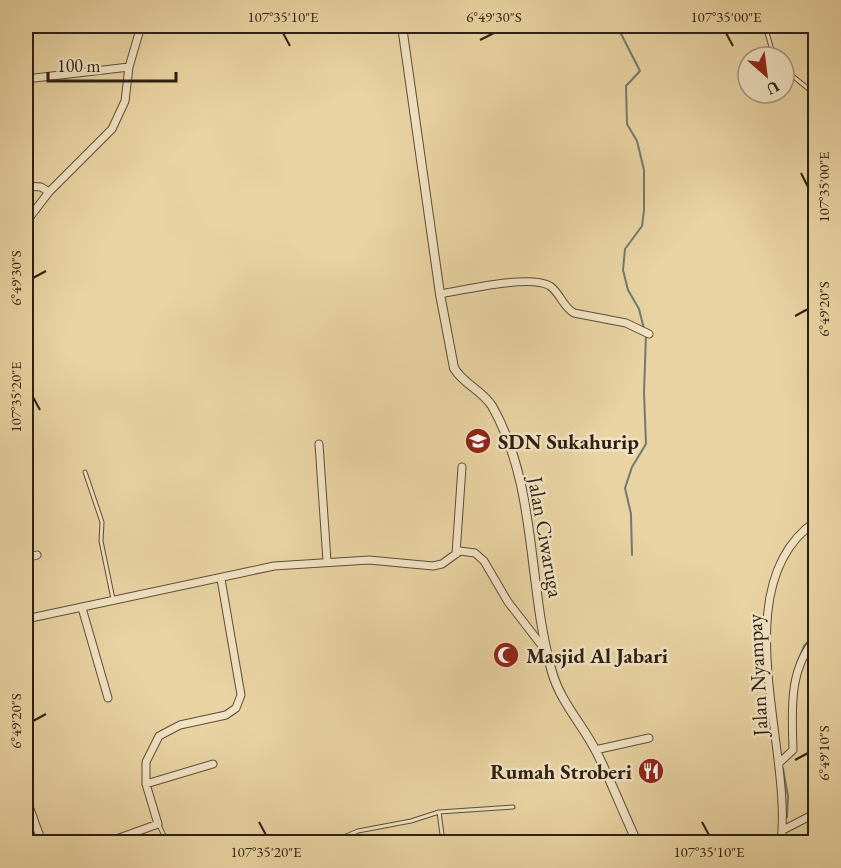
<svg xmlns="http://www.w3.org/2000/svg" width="841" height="868" viewBox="0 0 841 868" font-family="'EB Garamond',serif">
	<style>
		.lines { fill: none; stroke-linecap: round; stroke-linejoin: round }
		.stream { stroke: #6f7a71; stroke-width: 2 }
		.service-casing { stroke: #5c4d37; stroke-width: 5 }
		.minor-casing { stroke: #5c4d37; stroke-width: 9 }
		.tertiary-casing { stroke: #5c4d37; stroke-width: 10 }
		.service { stroke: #f1e2c3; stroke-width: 3 }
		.minor { stroke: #f1e2c3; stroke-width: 7 }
		.tertiary { stroke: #f1e2c3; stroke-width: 8 }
		.ticks { fill: none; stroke: #2d2013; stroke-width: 2 }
		.labels { text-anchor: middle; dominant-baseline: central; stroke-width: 5; stroke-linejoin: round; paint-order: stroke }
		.poi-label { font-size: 21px; font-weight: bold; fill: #2d2013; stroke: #f1e2c3; text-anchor: start }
		.street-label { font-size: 21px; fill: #2d2013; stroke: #f1e2c3 }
		.neatline { fill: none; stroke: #2d2013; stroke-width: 2 }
		.ticks-label { font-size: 15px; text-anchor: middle; fill: #2d2013 }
	</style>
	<rect width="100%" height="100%" fill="#e9d3a2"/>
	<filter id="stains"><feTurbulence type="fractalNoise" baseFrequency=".00333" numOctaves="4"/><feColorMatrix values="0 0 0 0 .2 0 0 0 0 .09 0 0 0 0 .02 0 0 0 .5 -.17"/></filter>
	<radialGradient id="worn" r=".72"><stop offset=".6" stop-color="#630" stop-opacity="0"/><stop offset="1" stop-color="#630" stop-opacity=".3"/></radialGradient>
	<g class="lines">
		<!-- stream -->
		<path class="stream" d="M617,26L640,71L626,86L627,124L637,141L644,170V210L642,226L625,249L623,270L628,290L639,309L644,329
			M632,555L631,514L625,488L632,467L646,444L644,393L646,334
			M799,659L804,646L816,633
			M783,769L788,796L787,817"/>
		<!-- service casing -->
		<g class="service-casing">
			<path id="service" d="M765,26L774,57
				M784,69L816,95
				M85,472L102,522L101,541L113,599
				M439,812L443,842
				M159,825L167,842
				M332,842L358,831L411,821L439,812L513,807"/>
		</g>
		<!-- minor casing -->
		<g class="minor-casing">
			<path id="minor" d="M26,79L129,67L141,26
				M26,186L41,187L49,192
				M26,222L49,192L112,129L125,101L129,67
				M440,294C464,290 530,274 550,286C560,293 563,307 574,313L626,323L649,334
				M319,444L327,561
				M456,554L462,467
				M26,558L37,555
				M82,608L108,698
				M26,619L274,566L369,560L433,566L442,564L460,551L475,553L484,561L508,602L546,651
				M595,750L649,738
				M779,763L793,750C792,711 788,670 816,638
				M146,784L213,764
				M26,798L42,842
				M783,830L816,813
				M108,842L158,824L146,784V762L159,736L180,725L226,715L236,708L241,695L221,579
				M781,842C793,749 722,585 816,521"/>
		</g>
		<!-- tertiary casing -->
		<g class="tertiary-casing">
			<path id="tertiary" d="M402,26L440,294L454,368C463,384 482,390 492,406C538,487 527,585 552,672C560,701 582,724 596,751C611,781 623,812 637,842"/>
		</g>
		<!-- service -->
		<use href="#service" class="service"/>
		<!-- minor -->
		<use href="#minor" class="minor"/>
		<!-- tertiary -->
		<use href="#tertiary" class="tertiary"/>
	</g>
	<!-- ticks -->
	<path class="ticks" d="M283,33L290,46M726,33L733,46M480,40L494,33M801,173L808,187M33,278L46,271M795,316L808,309M33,397L40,410M33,721L46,714M795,760L808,753M259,822L266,835M702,822L709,835"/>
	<!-- icons -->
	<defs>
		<g id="school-disc" transform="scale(1.35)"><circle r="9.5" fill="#8f2418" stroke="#f1e2c3"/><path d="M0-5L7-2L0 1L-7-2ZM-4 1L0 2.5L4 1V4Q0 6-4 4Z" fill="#fff"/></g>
		<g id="mosque-disc" transform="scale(1.35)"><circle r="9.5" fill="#8f2418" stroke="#f1e2c3"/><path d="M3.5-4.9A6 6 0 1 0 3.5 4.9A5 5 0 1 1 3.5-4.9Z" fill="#fff"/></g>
		<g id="restaurant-disc" transform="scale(1.35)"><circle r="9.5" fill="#8f2418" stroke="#f1e2c3"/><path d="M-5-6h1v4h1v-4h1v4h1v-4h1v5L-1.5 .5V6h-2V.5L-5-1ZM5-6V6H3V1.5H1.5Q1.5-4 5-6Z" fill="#fff"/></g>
	</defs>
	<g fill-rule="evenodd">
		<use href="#school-disc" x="478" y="441"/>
		<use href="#mosque-disc" x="506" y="655"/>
		<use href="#restaurant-disc" x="651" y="771"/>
	</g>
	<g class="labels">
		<!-- poi labels -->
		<g class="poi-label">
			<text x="498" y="441">SDN Sukahurip</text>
			<text x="526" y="655">Masjid Al Jabari</text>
			<text x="632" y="771" text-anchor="end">Rumah Stroberi</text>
		</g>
		<!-- street labels -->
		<g class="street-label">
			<text transform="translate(546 537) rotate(80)">Jalan Ciwaruga</text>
			<text transform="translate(757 675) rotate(-93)">Jalan Nyampay</text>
		</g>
	</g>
	<!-- margin -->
	<rect width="841" height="868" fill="none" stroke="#e9d3a2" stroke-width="66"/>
	<!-- north arrow -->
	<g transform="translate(766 75) rotate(152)"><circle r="28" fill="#f1e2c3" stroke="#a3947d" stroke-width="1.5"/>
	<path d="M0-4.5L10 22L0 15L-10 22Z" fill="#8f2418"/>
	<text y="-9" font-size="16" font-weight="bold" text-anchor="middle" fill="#2d2013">U</text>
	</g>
	<!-- scale -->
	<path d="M48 72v9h128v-9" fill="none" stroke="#2d2013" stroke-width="3"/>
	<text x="57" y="72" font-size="18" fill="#2d2013" stroke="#f1e2c3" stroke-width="4.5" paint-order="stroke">100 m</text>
	<rect x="33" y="33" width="775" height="802" class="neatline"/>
	<g class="ticks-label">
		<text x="283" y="22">107°35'10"E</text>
		<text x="494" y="22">6°49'30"S</text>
		<text x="726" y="22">107°35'00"E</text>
		<text transform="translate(824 187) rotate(-90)" y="5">107°35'00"E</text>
		<text transform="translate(16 278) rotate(-90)" y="5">6°49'30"S</text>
		<text transform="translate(824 309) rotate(-90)" y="5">6°49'20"S</text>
		<text transform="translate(16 397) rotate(-90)" y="5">107°35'20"E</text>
		<text transform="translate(16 721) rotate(-90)" y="5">6°49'20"S</text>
		<text transform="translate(824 753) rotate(-90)" y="5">6°49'10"S</text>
		<text x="266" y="857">107°35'20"E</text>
		<text x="709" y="857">107°35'10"E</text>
	</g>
	<rect width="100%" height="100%" filter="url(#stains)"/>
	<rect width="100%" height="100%" fill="url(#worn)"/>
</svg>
